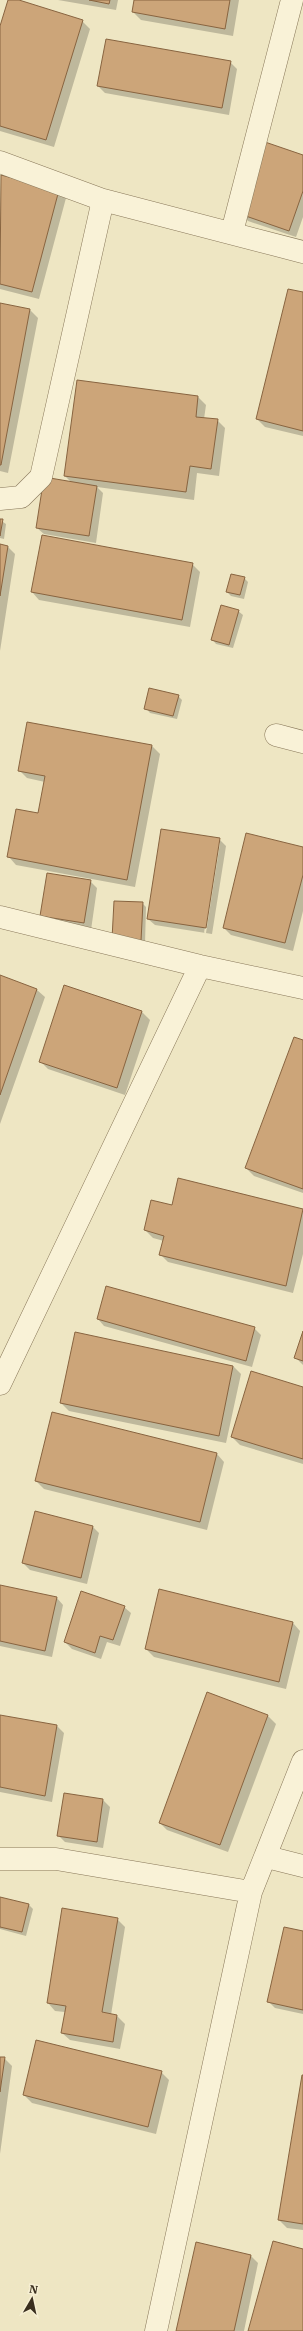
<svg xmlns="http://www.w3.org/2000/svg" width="303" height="2331" viewBox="0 0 303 2331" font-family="'IBM Plex Serif',serif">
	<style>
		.shadow { fill: #0003; fill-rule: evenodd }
		.building { fill: #cca579; stroke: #886440 }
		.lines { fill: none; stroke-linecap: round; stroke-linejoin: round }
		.street-casing { stroke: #89785a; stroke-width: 23 }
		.street { stroke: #f9f2d7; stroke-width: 22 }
	</style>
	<rect width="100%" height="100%" fill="#eee6c3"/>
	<!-- shadow -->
	<path class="shadow" d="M9,0H15L82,21L90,29L54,147L0,131V29Z
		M58,0H118L116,10Z
		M135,0H239L233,36L141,20L133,12Z
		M230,62L237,69L229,115L105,93L98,86Z
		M303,156V217L296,237L248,221L241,214Z
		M2,176L58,191L66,198L39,299L0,289Z
		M303,293V436L265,427L257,419Z
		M0,304L30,310L38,318L8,473L0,471Z
		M198,397L206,405L204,419L217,420L225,428L219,476L197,473L194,500L97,487L103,493L96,543L44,534L37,528L72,483L65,476Z
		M0,520L6,524L4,539L0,538Z
		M0,545L7,546L15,554L0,651Z
		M192,564L200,572L190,627L39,600L32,592Z
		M244,578L248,582L244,599L231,596L227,592Z
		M238,611L243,615L233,648L216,644L212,639Z
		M178,696L182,700L177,719L150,713L146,708Z
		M28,723L152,746L160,754L135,887L16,865L9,857L39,814L45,782L27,778L19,770Z
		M219,839L226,846L212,934L155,925L148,919ZM218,843H220L206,933H204Z
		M303,848V911L293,951L231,935L224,928Z
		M90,881L97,888L91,930L41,916Z
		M142,903L146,907L145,944L117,943Z
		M0,977L37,990L45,997L0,1124Z
		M65,986L142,1012L150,1020L125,1095L48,1069L40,1061Z
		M303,1041V1193L254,1176L246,1168Z
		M179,1180L303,1210V1254L293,1293L168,1262L161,1255L164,1241L153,1238L145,1230L172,1207Z
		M98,1319L254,1328L261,1335L252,1367L104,1326Z
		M76,1334L233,1366L241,1374L226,1443L69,1411L61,1403Z
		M303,1334V1365L295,1357Z
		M303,1388V1464L240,1445L232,1437Z
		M217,1454L224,1462L207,1530L44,1489L36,1481Z
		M92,1526L99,1533L87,1584L30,1570L23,1563Z
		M0,1586L57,1598L63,1605L52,1657L0,1646Z
		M124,1607L131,1613L120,1646L107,1642L101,1659L72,1649L65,1642Z
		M293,1623L300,1631L286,1689L154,1657L146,1649Z
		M207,1693L268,1716L276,1724L228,1852L167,1830L160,1823Z
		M0,1716L57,1726L64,1733L52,1802L0,1792Z
		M64,1794L103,1800L110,1807L103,1848L65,1842L58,1835Z
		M0,1898L29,1905L33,1909L26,1936L0,1929Z
		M117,1919L125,1927L111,2015L117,2016L125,2024L120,2049L70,2040L62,2033L65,2012L55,2011L48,2003Z
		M303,1932V2014L275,2008L268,2001Z
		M0,2058H4L12,2066L0,2154Z
		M161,2072L169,2080L156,2134L32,2103L24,2095Z
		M303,2077V2230L287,2228L279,2220Z
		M251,2256L258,2263L244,2331H177Z"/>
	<!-- building -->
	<path class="building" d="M8,0H19L83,20L46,140L0,126V26Z
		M89,0H110L109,4Z
		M134,0H230L225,29L132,12Z
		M106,39L231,61L222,108L97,86Z
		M265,142L303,155V191L289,231L240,214Z
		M1,175L59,190L32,292L0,284Z
		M288,289L303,292V431L256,419Z
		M0,303L30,309L1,465H0Z
		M77,380L198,396L196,417L218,419L211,469L190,466L186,492L64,476Z
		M44,477L97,486L89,536L36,528Z
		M0,519H3L0,536Z
		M42,535L193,563L182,620L31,592Z
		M0,544L8,546L0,596Z
		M231,574L245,577L240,595L226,592Z
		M221,605L239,610L229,645L211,640Z
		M149,688L179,695L173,716L144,709Z
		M27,722L152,745L127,880L7,857L16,809L38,813L45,776L18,771Z
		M161,829L220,838L206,928L147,919Z
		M246,833L303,847V875L285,943L223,928Z
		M47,873L91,880L84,923L40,916Z
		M114,901L143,902L141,941L112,939Z
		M0,975L37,989L0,1095Z
		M64,985L142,1011L117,1088L39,1062Z
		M294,1037L303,1040V1189L245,1168Z
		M178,1178L303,1209L286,1286L159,1255L164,1236L144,1230L151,1200L172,1205Z
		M106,1286L255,1327L246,1361L97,1319Z
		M303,1331V1361L294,1358Z
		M75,1332L233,1366L219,1436L60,1403Z
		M251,1371L303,1387V1459L231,1437Z
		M52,1412L217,1453L200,1522L35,1481Z
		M35,1511L93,1526L81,1578L22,1563Z
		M0,1585L57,1597L45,1651L0,1641Z
		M159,1589L293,1622L279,1682L145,1649Z
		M81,1591L125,1606L113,1640L100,1636L95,1653L64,1642Z
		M207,1692L268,1715L220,1845L159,1823Z
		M0,1715L57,1725L45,1796L0,1787Z
		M64,1793L103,1799L97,1842L57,1836Z
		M0,1897L29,1904L22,1932L0,1927Z
		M62,1908L118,1918L102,2012L117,2015L113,2042L61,2033L66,2006L47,2003Z
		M284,1927L303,1931V2010L267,2002Z
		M36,2040L162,2071L148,2127L23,2095Z
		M0,2057H5L0,2092Z
		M302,2075H303V2224L278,2220Z
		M273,2241L303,2249V2331H248Z
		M196,2242L251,2255L234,2331H176Z"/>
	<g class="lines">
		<!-- street casing -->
		<g class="street-casing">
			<path id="street" d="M0,162L103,200L303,252
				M232,232L292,0
				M0,499L21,497L41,477L103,200
				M276,735L303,742
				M0,917L200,966L303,988
				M0,1384L200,966
				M267,1857L303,1866
				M0,1859H56L251,1892
				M156,2331L251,1892L303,1761"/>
		</g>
		<!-- street -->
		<use href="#street" class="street"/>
	</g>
	<!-- north arrow -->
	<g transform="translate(32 2299) rotate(9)" stroke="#f6efd3" stroke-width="3" paint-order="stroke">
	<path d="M0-3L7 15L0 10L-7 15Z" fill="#392e1e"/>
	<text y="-6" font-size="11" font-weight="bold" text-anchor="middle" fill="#392e1e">N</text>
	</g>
</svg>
